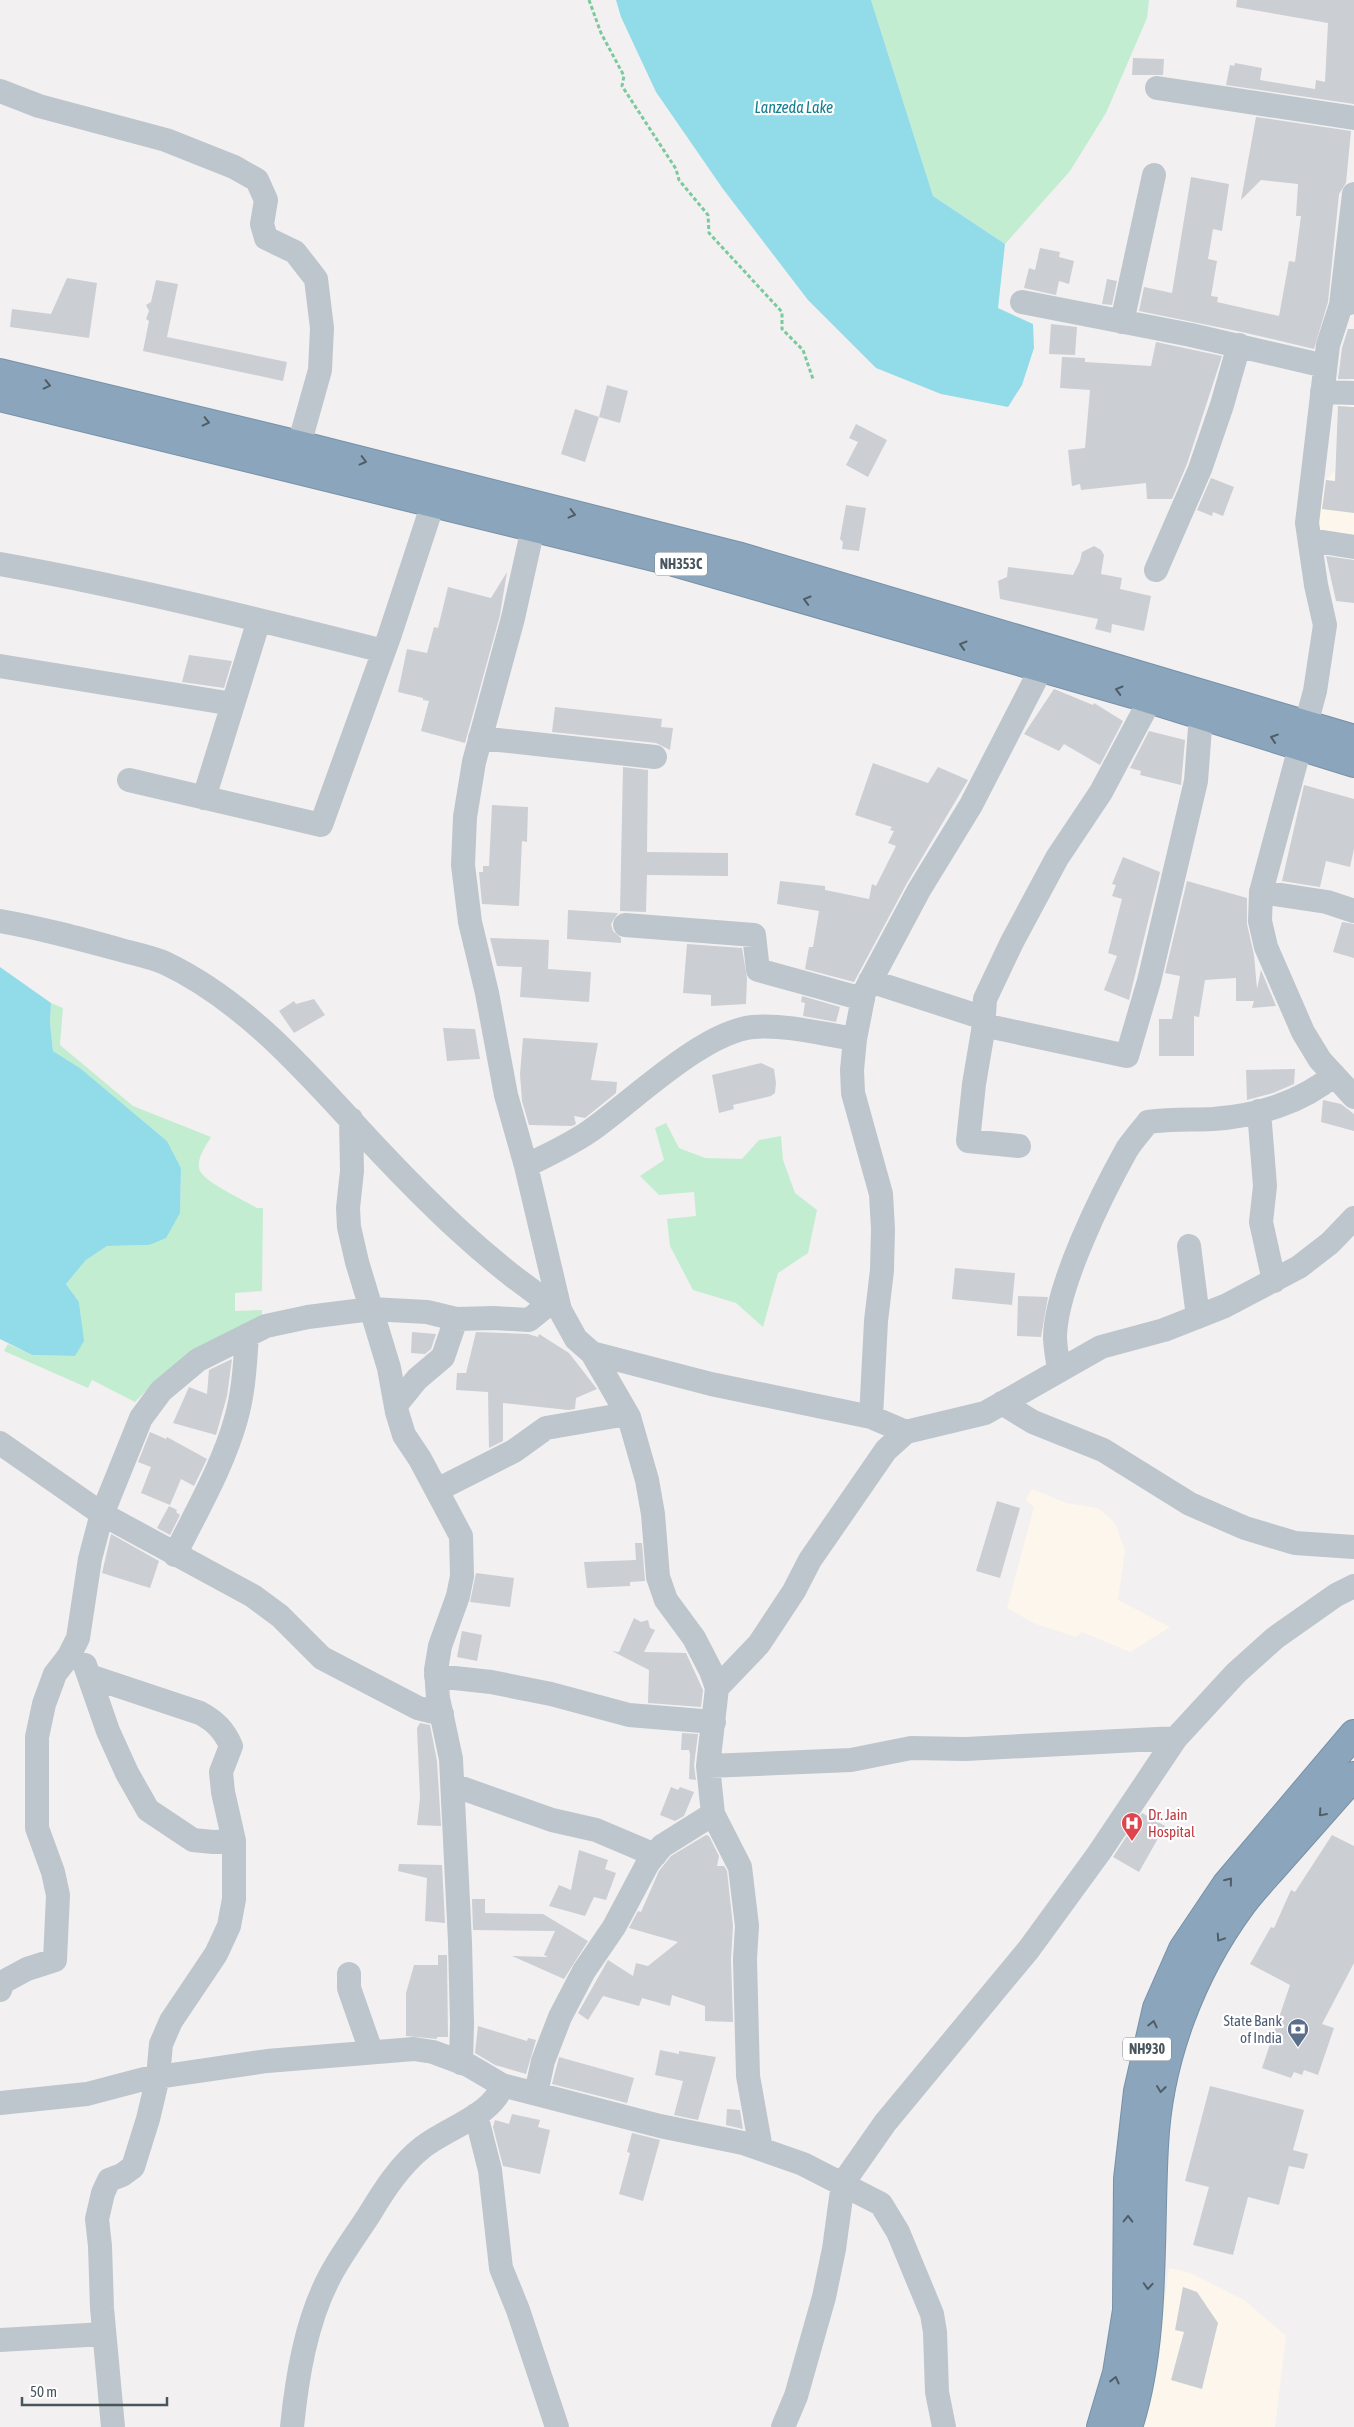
<svg xmlns="http://www.w3.org/2000/svg" width="1354" height="2427" viewBox="0 0 1354 2427" font-family="'Asap Condensed',sans-serif">
	<style>
		.commercial { fill: #fcf6ec }
		.green { fill: #c2edd0 }
		.water { fill: #91dce8 }
		.building { fill: #cbced3 }
		.lines { fill: none; stroke-linecap: round; stroke-linejoin: round }
		.highway-casing { stroke: #7691a8; stroke-width: 30 }
		.path { stroke: #7bca9e; stroke-width: 3; stroke-dasharray: 4 2.5; stroke-linecap: butt }
		.minor { stroke: #bdc6cc; stroke-width: 24 }
		.highway { stroke: #8ba6bc; stroke-width: 28 }
		.oneway { stroke: #505d66 }
		.labels { text-anchor: middle; dominant-baseline: central; stroke-width: 4.5; stroke-linejoin: round; paint-order: stroke }
		.shield { fill: #fff; stroke: #80888e; stroke-width: 1 }
		.shield-label { font-size: 14px; font-weight: bold; fill: #49555d }
		.health-label { font-size: 15px; fill: #be3a42; stroke: #fff; text-anchor: start }
		.service-label { font-size: 15px; fill: #4e5e75; stroke: #fff; text-anchor: end }
		.water-label { font-size: 16px; font-style: italic; fill: #137e90; stroke: #fff }
	</style>
	<rect width="100%" height="100%" fill="#f3f0f1"/>
	<!-- commercial -->
	<path class="commercial" d="M1339,400H1354V539L1317,532L1321,492H1325L1326,480L1335,471Z
		M1032,1489L1066,1503L1098,1508L1115,1523L1125,1550L1118,1600L1170,1627L1130,1652L1082,1632L1076,1637L1036,1624L1007,1608L1034,1507L1026,1500Z
		M1169,2268L1191,2273L1244,2300L1286,2336L1275,2427H1142L1152,2395Z"/>
	<!-- green -->
	<path class="green" d="M871,0H1149L1147,18L1106,113L1070,171L1005,244L933,196Z
		M51,1003L63,1008L60,1045L133,1106L211,1137C206,1146 195,1160 200,1171C206,1183 244,1200 257,1208H263L262,1291L235,1293V1311L262,1310V1319C211,1336 172,1364 135,1402L92,1380L88,1388L4,1351L8,1344L32,1355L75,1356L81,1318L79,1302L66,1284L86,1260L107,1246L149,1245L180,1212L181,1168L167,1141L80,1068L53,1051L50,1023Z
		M666,1123L679,1148L705,1158L742,1159L759,1140L781,1136L783,1160L795,1193L817,1210L808,1253L778,1273L763,1327L736,1303L693,1290L670,1246L667,1219L696,1216L694,1192L659,1195L640,1176L664,1160L655,1128Z"/>
	<!-- water -->
	<path class="water" d="M616,0H871L933,196L1005,244L998,308L1033,324L1034,348L1022,385L1008,407L941,394L876,368L808,300L723,189L656,92L621,17Z
		M0,967L51,1003L50,1023L53,1051L80,1068L167,1141L181,1168L180,1213L166,1238L149,1245L107,1246L86,1260L66,1284L79,1302L84,1341L75,1356L32,1355L0,1339Z"/>
	<!-- building -->
	<path class="building" d="M1237,0H1354V104L1226,85L1230,65L1234,66L1235,63L1262,68L1260,80L1315,89L1316,80L1325,82L1328,23L1236,7Z
		M1133,58L1164,59L1163,75H1132Z
		M1256,117L1351,131L1346,183L1339,194L1328,302L1314,349L1242,332L1139,311L1144,287L1172,293L1191,177L1229,184L1222,231L1213,229L1208,259L1217,261L1211,296L1218,297L1217,302L1279,316L1289,261L1295,262L1301,216H1296L1298,184L1261,180L1241,200Z
		M1040,248L1060,252L1059,257L1074,261L1069,284L1059,281L1056,295L1024,288L1029,268L1035,270Z
		M67,278L97,283L89,338L10,327L12,309L51,314Z
		M1107,279L1117,281L1112,305L1102,304Z
		M156,280L178,284L167,337L287,362L283,381L143,351L149,321L146,319L149,311L146,305L151,302Z
		M1051,324L1077,327L1075,355L1049,354Z
		M1348,329H1354V379H1338L1342,348Z
		M1156,342L1222,356L1187,464L1172,499H1147L1146,483L1081,490L1080,484L1072,486L1068,450L1085,448L1090,390L1060,388L1062,357L1085,358V362L1151,366Z
		M607,385L628,391L620,423L599,417Z
		M1338,406L1354,407V513L1322,509L1326,480L1335,481Z
		M575,409L599,417L585,462L561,454Z
		M856,424L887,440L868,477L846,465L858,442L849,438Z
		M1211,478L1234,487L1223,516L1213,512L1212,516L1197,510Z
		M846,505L866,508L859,551L842,549L843,542L840,539Z
		M1094,546L1101,550L1104,555L1101,574L1122,578L1120,589L1151,596L1144,631L1112,624L1111,633L1095,629L1098,619L1000,599L998,581L1007,577L1008,567L1073,575L1080,561L1082,552Z
		M1326,556L1354,560V603L1336,601Z
		M507,572L500,615L465,743L421,731L429,701L423,700V698L398,692L407,649L427,653L434,627L438,628L448,587L491,598Z
		M189,655L232,661L224,688L182,682Z
		M1054,689L1093,705L1094,703L1123,721L1100,765L1064,744L1059,751L1024,734Z
		M555,707L662,719L661,727L673,728L670,750L656,743L552,732Z
		M1149,731L1185,740L1181,785L1140,775L1141,771L1130,768Z
		M873,763L928,783L938,767L968,780L907,883L854,982L805,969L809,947H813L819,911L777,904L780,881L825,886V890L869,899L872,884L876,886L896,846L888,843L894,831L890,830L892,827L855,815Z
		M623,767L648,770L647,852L728,853V876L647,875L646,912L620,911Z
		M1304,785L1354,799V849L1350,867L1326,861L1320,887L1282,881Z
		M492,805L528,807L527,842L522,841L519,906L482,904L479,872H483V866H489Z
		M1123,857L1160,872L1129,1000L1104,990L1117,956L1108,953L1122,899L1112,896L1116,885L1112,884Z
		M1187,881L1247,898V924L1254,955L1257,989L1261,970L1276,1006L1252,1008L1254,1001H1236V978L1205,980L1199,1017L1194,1016V1056H1159V1019H1172L1180,976L1165,973Z
		M568,910L618,913L611,924L613,931L621,938V943L567,939Z
		M1342,922L1354,924V958L1333,952Z
		M490,938L549,940L548,969L591,972L589,1002L520,997L522,967L497,966Z
		M687,944L742,948L747,978L746,1004L711,1006V995L683,993Z
		M802,996L840,1007L836,1022L803,1016L805,1003L801,1002Z
		M314,999L325,1015L294,1033L279,1011L294,1001L296,1004Z
		M443,1028L475,1029L480,1059L447,1061Z
		M523,1038L598,1043L591,1080L617,1082L616,1093L585,1118L574,1116L576,1124L572,1126L529,1125L522,1101L520,1074Z
		M761,1063L774,1069L776,1083L775,1093L771,1096L733,1105L734,1109L719,1113L712,1075Z
		M1295,1069L1294,1084L1273,1093L1247,1100L1246,1070Z
		M1323,1100L1341,1104L1354,1114V1131L1321,1122Z
		M955,1268L1015,1273L1012,1305L952,1299Z
		M1018,1296L1048,1297L1041,1337L1017,1336Z
		M412,1332L436,1334L431,1349L425,1354L411,1353Z
		M476,1332L528,1334L538,1337L539,1334L569,1353L597,1389L576,1398L575,1409L568,1410L503,1403V1441L489,1448L488,1392L456,1390L457,1373H466Z
		M232,1359L227,1396L216,1435L173,1423L189,1387L207,1394L209,1370Z
		M150,1432L166,1439L167,1437L207,1459L194,1486L181,1479L170,1505L141,1493L151,1467L138,1462Z
		M997,1501L1020,1508L1000,1578L976,1571Z
		M169,1506L177,1510L176,1512L180,1515L170,1535L157,1528Z
		M111,1534L159,1561L150,1588L102,1573Z
		M635,1543H642L645,1581L630,1582V1586L587,1588L584,1562L636,1560Z
		M476,1573L514,1578L510,1607L470,1602Z
		M634,1618L641,1622L648,1620L650,1628L655,1630L644,1652L686,1653L703,1690L701,1707L648,1703L649,1670L612,1651L619,1652Z
		M462,1631L482,1635L477,1661L457,1657Z
		M420,1723L430,1725L437,1761L441,1826L417,1825L420,1798L417,1728Z
		M682,1733L698,1734L694,1765L696,1780L689,1779L690,1754L689,1750H681Z
		M671,1787L678,1790L680,1787L694,1792L684,1816L675,1821L660,1815Z
		M1142,1813L1165,1826L1139,1872L1113,1857Z
		M706,1835L709,1836L719,1856L717,1866H724L727,1871L733,1926L731,1959L733,2022L705,2021V2006L672,1995L670,2006L642,1998L639,2006L603,1996L588,2020L578,2013L608,1960L633,1976L636,1963L648,1966L678,1942L629,1928L638,1911L641,1912L659,1871L671,1856Z
		M1332,1835L1354,1846V1963L1322,2024L1334,2028L1318,2075L1304,2070L1302,2075L1294,2072L1291,2078L1262,2068L1290,1985L1250,1964L1271,1927L1274,1928L1291,1890L1295,1892Z
		M579,1850L608,1860L605,1869L616,1873L606,1900L594,1897L585,1916L549,1906L559,1885L571,1890Z
		M399,1864L442,1865L445,1923L425,1921L427,1878L398,1871Z
		M472,1899H485V1913L543,1914L588,1941L564,1979L512,1956L548,1957L544,1955L555,1931L473,1930Z
		M438,1955H447L448,2037H437V2039L406,2036V1993L414,1965H438Z
		M478,2026L527,2041L528,2038L536,2040L526,2074L495,2065L475,2053Z
		M660,2050L679,2054V2051L716,2057L698,2120L674,2115L683,2081L655,2075Z
		M559,2057L634,2078L627,2103L552,2084Z
		M1210,2086L1304,2110L1293,2150L1308,2154L1304,2169L1289,2166L1279,2205L1248,2197L1233,2255L1193,2245L1209,2187L1185,2181Z
		M727,2109L740,2110L743,2129L726,2125Z
		M512,2114L540,2120L538,2127L550,2130L540,2174L503,2166L493,2127L495,2120L509,2124Z
		M632,2133L660,2140L643,2201L619,2194L630,2153L627,2152Z
		M1183,2287L1197,2292L1218,2323L1202,2389L1171,2380L1184,2332L1175,2330Z"/>
	<g class="lines">
		<!-- highway casing -->
		<g class="highway-casing">
			<path id="highway" d="M0,373L299,445L737,556L1354,739
				M0,397L674,562L1133,694L1354,763
				M1101,2427L1117,2373L1127,2310L1128,2179L1138,2091L1157,2008L1183,1949L1226,1885L1354,1734
				M1128,2427C1156,2342 1149,2235 1154,2146C1158,2060 1191,1973 1242,1904C1253,1889 1267,1875 1279,1861C1304,1833 1329,1804 1354,1776"/>
		</g>
		<!-- path -->
		<path class="path" d="M589,0L601,33L624,76L622,86L676,169L679,180L708,215L709,233L782,312V329L803,350L813,379"/>
		<!-- minor -->
		<path class="minor" d="M1157,88L1354,118
			M0,91L39,106L166,140L234,167L257,180L266,200L262,224L266,238L295,252L316,279L322,328L320,370L299,445
			M1354,194L1341,305L1354,302
			M1022,302L1191,335L1325,366
			M1341,305L1328,345L1307,523L1316,585L1325,625L1315,691L1261,892L1260,921L1266,947L1303,1032L1320,1060L1354,1097
			M1122,322L1154,175
			M1322,392L1354,393
			M537,510L513,618L474,762L465,817L463,865L470,922L487,993L506,1095L526,1166L560,1310L576,1339L592,1353L629,1417L647,1480L653,1514L658,1577L666,1600L694,1638L711,1671L717,1688L708,1766L713,1814L740,1867L747,1926L745,1959L748,2076L761,2149
			M1310,540L1354,547
			M0,564C129,587 256,619 384,651
			M1156,570L1200,469L1222,405L1239,345
			M0,666L233,704
			M480,738L655,757
			M129,780L321,825L389,637L439,485
			M204,798L259,620
			M1261,892L1327,902L1354,911
			M0,921C41,928 81,939 121,950C135,954 151,957 165,963C247,1002 308,1074 369,1140C427,1202 488,1263 560,1310
			M625,925L754,935L758,970L863,999
			M870,981L984,1018
			M983,1025L1127,1056L1149,981L1196,781L1201,715
			M1259,1111L1265,1186L1261,1222L1274,1281
			M351,1119L352,1171L348,1208L349,1227L357,1262L389,1368L397,1412L404,1435L420,1459L461,1536L462,1576L458,1596L440,1646L436,1670L438,1698L451,1759L460,1942L462,2023L461,2063
			M1019,1146L968,1141L974,1084L983,1031L985,999L1012,942L1057,858L1101,792L1159,683
			M526,1166C547,1155 570,1145 590,1131C632,1102 702,1032 753,1027C786,1024 822,1034 855,1039
			M1189,1246L1198,1317
			M456,1319L494,1318L529,1320L550,1303
			M592,1353L711,1384L871,1417L906,1432
			M1059,1371C1058,1360 1055,1348 1055,1337C1056,1286 1102,1194 1127,1149C1133,1140 1141,1131 1148,1122C1170,1119 1191,1120 1213,1119C1256,1116 1301,1103 1334,1075
			M1002,1403L1033,1422L1103,1450L1190,1504L1245,1528L1295,1543L1354,1547
			M871,1417L876,1321L882,1270L883,1229L881,1194L853,1093L852,1070L855,1039L864,993L919,890L971,805L1042,667
			M0,1443L102,1514L253,1596L280,1616L322,1658L418,1708L442,1714
			M437,1490L514,1451L546,1428L627,1414
			M175,1555C197,1510 223,1466 236,1419C244,1391 245,1363 247,1335
			M85,1665L108,1731L127,1773L148,1810L193,1840L213,1842L234,1841
			M89,1676L200,1713C215,1721 224,1730 231,1746L221,1772L223,1792L234,1841V1899L229,1926L216,1954L171,2021L161,2044L158,2077L148,2119L133,2167L122,2175L109,2180L103,2193L97,2219L100,2246L102,2308L113,2427
			M436,1676L491,1682L551,1694L629,1715L714,1722
			M717,1688L759,1644L794,1591L810,1560L886,1450L906,1432L985,1413L1101,1347L1164,1330L1225,1306L1299,1267L1330,1243L1354,1218
			M708,1766L851,1760L911,1748L966,1749L1176,1738
			M453,1785L552,1820L596,1830L655,1855
			M349,1974V1988L371,2051
			M0,1990L3,1982L27,1969L55,1960L58,1895L53,1872L37,1828V1737L44,1704L55,1674L69,1656L78,1638L90,1559L101,1517L141,1418L161,1391L198,1360L266,1326L308,1317L371,1309L427,1312L456,1319L443,1357L417,1379L396,1405
			M536,2093L543,2061L560,2017L584,1971L614,1927L648,1863L662,1846L713,1814
			M0,2103L87,2094L144,2079L267,2061L414,2049L433,2052L468,2065L502,2085L660,2126L743,2143L803,2164L881,2204L898,2232L932,2314L935,2332L937,2392L944,2427
			M476,2115L490,2170L501,2268L518,2310L557,2427
			M0,2340L104,2334
			M292,2427C297,2377 306,2321 330,2276C341,2255 356,2235 369,2215C384,2190 400,2165 423,2147C445,2129 495,2114 502,2085
			M783,2427L796,2396L824,2297L834,2249L843,2183L885,2123L1029,1949L1099,1853L1176,1738L1236,1673L1275,1638L1336,1595L1354,1586"/>
		<!-- highway -->
		<use href="#highway" class="highway"/>
	</g>
	<!-- one-way arrows -->
	<defs><path id="oneway-chevron" d="M-2-3.5L2.5 0L-2 3.5" fill="none" stroke-width="1.6" stroke-linecap="round" stroke-linejoin="round" transform="scale(1.25)"/></defs>
	<g class="oneway">
		<use href="#oneway-chevron" transform="translate(47 385) rotate(13)"/>
		<use href="#oneway-chevron" transform="translate(206 422) rotate(13)"/>
		<use href="#oneway-chevron" transform="translate(363 461) rotate(14)"/>
		<use href="#oneway-chevron" transform="translate(572 514) rotate(14)"/>
		<use href="#oneway-chevron" transform="translate(807 600) rotate(-164)"/>
		<use href="#oneway-chevron" transform="translate(963 645) rotate(-164)"/>
		<use href="#oneway-chevron" transform="translate(1119 690) rotate(-164)"/>
		<use href="#oneway-chevron" transform="translate(1274 738) rotate(-162)"/>
		<use href="#oneway-chevron" transform="translate(1322 1813) rotate(131)"/>
		<use href="#oneway-chevron" transform="translate(1229 1881) rotate(-51)"/>
		<use href="#oneway-chevron" transform="translate(1220 1938) rotate(124)"/>
		<use href="#oneway-chevron" transform="translate(1153 2024) rotate(-77)"/>
		<use href="#oneway-chevron" transform="translate(1161 2089) rotate(97)"/>
		<use href="#oneway-chevron" transform="translate(1128 2219) rotate(-89)"/>
		<use href="#oneway-chevron" transform="translate(1148 2286) rotate(94)"/>
		<use href="#oneway-chevron" transform="translate(1115 2380) rotate(-76)"/>
	</g>
	<!-- icons -->
	<defs>
		<g id="hospital-pin" transform="scale(1.125)"><path d="M0 17L-7.5 6A9.5 9.5 0 1 1 7.5 6Z" fill="#e0444e" stroke="#fff"/><path d="M-5-5h3v3.5h4V-5h3V5h-3V1.5h-4V5h-3Z" fill="#fff"/></g>
		<g id="bank-pin" transform="scale(1.125)"><path d="M0 17L-7.5 6A9.5 9.5 0 1 1 7.5 6Z" fill="#5c6f8a" stroke="#fff"/><path d="M-6-4H6V4H-6ZM0-2.3a2.3 2.3 0 1 0 0 4.6a2.3 2.3 0 1 0 0-4.6Z" fill="#fff"/></g>
	</defs>
	<g fill-rule="evenodd">
		<use href="#hospital-pin" x="1132" y="1823"/>
		<use href="#bank-pin" x="1298" y="2029"/>
	</g>
	<g class="labels">
		<!-- shield labels -->
		<g class="shield">
			<rect x="655" y="552.5" width="52" height="23" rx="4"/>
			<rect x="1123" y="2037.5" width="48" height="23" rx="4"/>
		</g>
		<g class="shield-label">
			<text x="681" y="564">NH353C</text>
			<text x="1147" y="2049">NH930</text>
		</g>
		<!-- health labels -->
		<g class="health-label">
			<text x="1148" y="1814">Dr. Jain<tspan x="1148" dy="17">Hospital</tspan></text>
		</g>
		<!-- service labels -->
		<g class="service-label">
			<text x="1282" y="2020">State Bank<tspan x="1282" dy="17">of India</tspan></text>
		</g>
		<!-- water labels -->
		<g class="water-label">
			<text x="794" y="107">Lanzeda Lake</text>
		</g>
	</g>
	<!-- scale -->
	<path d="M22 2397v8h145v-8" fill="none" stroke="#49555d" stroke-width="2.5"/>
	<text x="30" y="2397" font-size="15" fill="#49555d" stroke="#ffffff" stroke-width="4" paint-order="stroke">50 m</text>
</svg>
